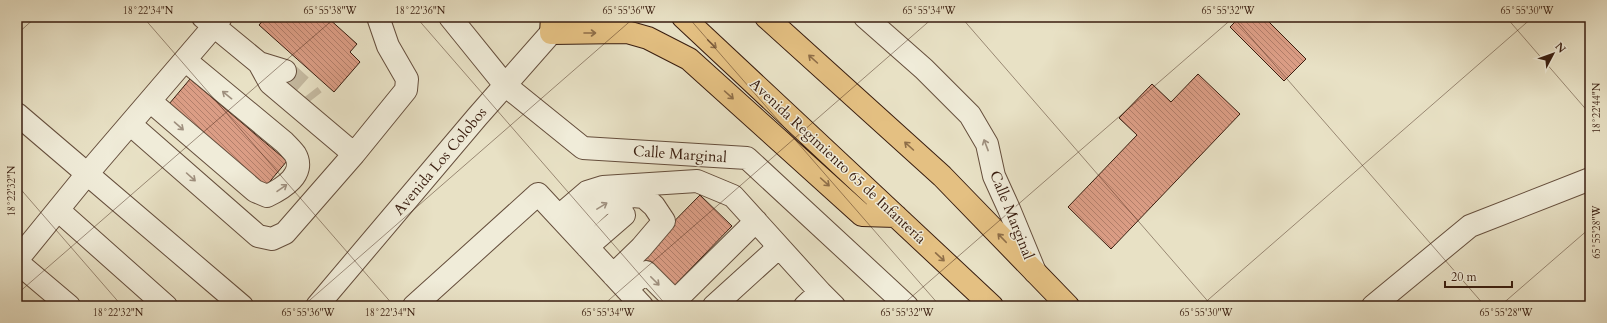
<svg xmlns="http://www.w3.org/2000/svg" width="1607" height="323" viewBox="0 0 1607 323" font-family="Cardo,serif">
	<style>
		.building { fill: url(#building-back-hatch); stroke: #391d0f }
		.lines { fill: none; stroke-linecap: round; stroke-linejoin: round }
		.minor-tunnel { stroke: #c5baa1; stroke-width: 22; stroke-dasharray: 22 11; stroke-linecap: butt }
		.minor-casing { stroke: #654e3c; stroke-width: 24 }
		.major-casing { stroke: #391d0f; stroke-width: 24 }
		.minor { stroke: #f0ecd9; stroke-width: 22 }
		.major { stroke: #e4c082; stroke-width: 22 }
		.oneway { stroke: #8e6e48 }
		.oneway2 { stroke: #9e8f7e }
		.ticks { fill: none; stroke: #391d0f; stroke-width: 1; stroke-opacity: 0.45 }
		.labels { text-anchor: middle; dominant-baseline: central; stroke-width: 3; stroke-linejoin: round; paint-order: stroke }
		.street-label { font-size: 15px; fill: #391d0f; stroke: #f0ecd9 }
		.neatline { fill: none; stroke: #391d0f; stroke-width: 1.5 }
		.ticks-label { font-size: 10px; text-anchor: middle; fill: #391d0f }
	</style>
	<defs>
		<pattern id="building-back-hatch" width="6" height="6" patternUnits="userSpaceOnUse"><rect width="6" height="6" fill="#db9d85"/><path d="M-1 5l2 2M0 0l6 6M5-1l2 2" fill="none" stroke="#b37f6b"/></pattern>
	</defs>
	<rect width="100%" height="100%" fill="#e8e1c5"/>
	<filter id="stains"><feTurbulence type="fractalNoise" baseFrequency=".005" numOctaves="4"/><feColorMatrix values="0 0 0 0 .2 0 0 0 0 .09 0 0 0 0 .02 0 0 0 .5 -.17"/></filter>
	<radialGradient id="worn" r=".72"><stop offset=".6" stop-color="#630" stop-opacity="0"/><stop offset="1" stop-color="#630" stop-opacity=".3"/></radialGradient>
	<!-- building -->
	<path class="building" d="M266,17H327L357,44L350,52L360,62L334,92L259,25Z
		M1240,17H1264L1306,59L1284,81L1230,27Z
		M1198,74L1240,114L1111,249L1068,207L1137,135L1119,118L1152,84L1171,102Z
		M190,79L287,161L261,192L164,110Z
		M700,195L732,226L672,288L640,256Z"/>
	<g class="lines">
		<!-- minor-tunnel -->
		<path class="minor-tunnel" d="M285,71L306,90L313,99"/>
		<!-- minor casing -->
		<g class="minor-casing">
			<path id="minor" d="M221,17L214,26L259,63L270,83L354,154L406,90L407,79L388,46L378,17
				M450,17L505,85L583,148L747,158L907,306
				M865,17L924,69L970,115L987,144L994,176L1009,209L1035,272
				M259,63L285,71
				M150,101L255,191L267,196C282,189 307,174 295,154C292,150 288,146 284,142L185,60
				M17,114L242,306
				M130,124L258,236L272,239L285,233L354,154
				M58,210L166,306
				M559,216L587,192L603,187L697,181L733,196L820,292
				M573,231L602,204L633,196L644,197L654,206L664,221L641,248L613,275
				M587,247L624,215
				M17,260L87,174L214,26L203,17
				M17,262L69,306
				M626,289L646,272L675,301L756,221
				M317,306L477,117L565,17
				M414,306L538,194L642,306
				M714,306L779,247
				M805,306L820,292L834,306
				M1373,306L1470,226L1590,179"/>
		</g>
		<!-- major casing -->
		<g class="major-casing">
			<path id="major" d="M552,17L551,33L627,32L648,38L689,59L862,215L896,216
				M683,17L992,306
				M766,17L942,176L1068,306"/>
		</g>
		<!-- minor -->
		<use href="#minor" class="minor"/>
		<!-- major -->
		<use href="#major" class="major"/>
	</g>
	<!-- one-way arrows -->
	<defs><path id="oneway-shaft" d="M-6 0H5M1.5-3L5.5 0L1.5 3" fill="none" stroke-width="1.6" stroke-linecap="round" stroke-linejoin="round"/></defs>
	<g class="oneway">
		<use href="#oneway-shaft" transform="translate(590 33)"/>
		<use href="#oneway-shaft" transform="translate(712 44) rotate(43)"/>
		<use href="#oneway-shaft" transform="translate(813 59) rotate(-138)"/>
		<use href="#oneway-shaft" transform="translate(729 95) rotate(42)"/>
		<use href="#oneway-shaft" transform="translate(909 146) rotate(-138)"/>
		<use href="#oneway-shaft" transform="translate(825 182) rotate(42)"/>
		<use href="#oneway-shaft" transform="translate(1002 238) rotate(-134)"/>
		<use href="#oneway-shaft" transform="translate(940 257) rotate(43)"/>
	</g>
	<g class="oneway2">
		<use href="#oneway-shaft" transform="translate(227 95) rotate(-141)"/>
		<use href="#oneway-shaft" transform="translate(179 126) rotate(41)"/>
		<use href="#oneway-shaft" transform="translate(986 145) rotate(-111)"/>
		<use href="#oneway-shaft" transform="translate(191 177) rotate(42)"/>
		<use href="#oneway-shaft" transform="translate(282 188) rotate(-35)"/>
		<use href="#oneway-shaft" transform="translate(602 206) rotate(-31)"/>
		<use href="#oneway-shaft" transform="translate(655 281) rotate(45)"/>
	</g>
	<!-- ticks -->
	<path class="ticks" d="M143,17L394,306M416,17L667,306M688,17L940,306M961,17L1212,306M1233,17L1485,306M1506,17L1590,114M17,34L36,17M17,185L122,306M17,294L336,17M303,306L635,17M602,306L934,17M901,306L1234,17M1201,306L1533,17M1500,306L1590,228"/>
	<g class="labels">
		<!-- street labels -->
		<g class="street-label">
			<text transform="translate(680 154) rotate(4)">Calle Marginal</text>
			<text transform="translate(440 161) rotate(-50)">Avenida Los Colobos</text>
			<text transform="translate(838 161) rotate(43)">Avenida Regimiento 65 de Infantería</text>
			<text transform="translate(1012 215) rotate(68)">Calle Marginal</text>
		</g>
	</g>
	<!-- margin -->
	<rect width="1607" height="323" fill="none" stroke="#e8e1c5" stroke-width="44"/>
	<!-- north arrow -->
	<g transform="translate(1553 54) rotate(49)" stroke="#f0ecd9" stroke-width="3" paint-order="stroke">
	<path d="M0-3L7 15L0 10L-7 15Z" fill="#391d0f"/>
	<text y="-6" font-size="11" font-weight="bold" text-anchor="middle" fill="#391d0f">N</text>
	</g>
	<!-- scale -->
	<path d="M1445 281v6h67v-6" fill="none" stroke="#391d0f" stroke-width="2"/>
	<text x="1451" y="281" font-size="12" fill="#391d0f" stroke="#f0ecd9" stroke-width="3" paint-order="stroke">20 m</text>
	<rect x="22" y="22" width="1563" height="279" class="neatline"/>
	<g class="ticks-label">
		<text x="148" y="14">18°22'34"N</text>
		<text x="330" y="14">65°55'38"W</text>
		<text x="420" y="14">18°22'36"N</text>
		<text x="629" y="14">65°55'36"W</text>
		<text x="929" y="14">65°55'34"W</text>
		<text x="1228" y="14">65°55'32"W</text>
		<text x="1527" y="14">65°55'30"W</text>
		<text transform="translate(1596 108) rotate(-90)" y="4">18°22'44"N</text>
		<text transform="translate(11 191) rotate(-90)" y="4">18°22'32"N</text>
		<text transform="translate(1596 232) rotate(-90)" y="4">65°55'28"W</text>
		<text x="118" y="316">18°22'32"N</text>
		<text x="308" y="316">65°55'36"W</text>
		<text x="390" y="316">18°22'34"N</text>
		<text x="608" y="316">65°55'34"W</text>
		<text x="907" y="316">65°55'32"W</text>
		<text x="1206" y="316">65°55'30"W</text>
		<text x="1506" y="316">65°55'28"W</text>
	</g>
	<rect width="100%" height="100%" filter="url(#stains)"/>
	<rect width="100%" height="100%" fill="url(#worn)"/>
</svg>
